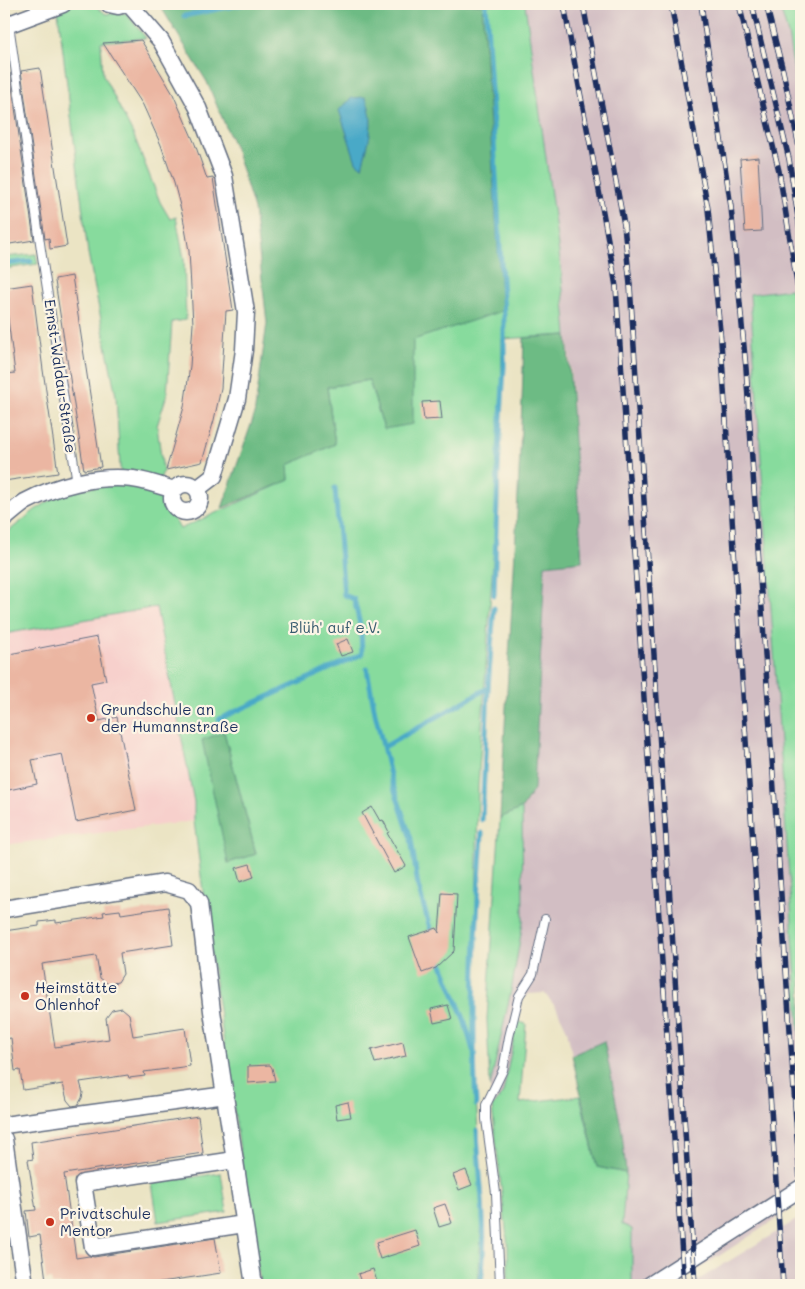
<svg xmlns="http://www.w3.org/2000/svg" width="805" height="1289" viewBox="0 0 805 1289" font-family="Mali,sans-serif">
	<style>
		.built { fill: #f7d0cc }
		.industrial { fill: #d2bec3 }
		.green { fill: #87db9d; stroke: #51857e; fill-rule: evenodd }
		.forest { fill: #6dbb84; stroke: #447571 }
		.water { fill: #48a9c7; stroke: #326c92 }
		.pier { fill: #ebe4c4 }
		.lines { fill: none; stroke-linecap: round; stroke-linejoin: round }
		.stream { stroke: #48a9c7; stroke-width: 5 }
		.building { fill: #ebb6a2 }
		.lane-casing { stroke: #646e82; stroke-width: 10 }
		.street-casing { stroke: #646e82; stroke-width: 19 }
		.lane { stroke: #fff; stroke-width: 8 }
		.street { stroke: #fff; stroke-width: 16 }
		.rail-casing { stroke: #1b2f5e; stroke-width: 5.5 }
		.rail { stroke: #fcf5e5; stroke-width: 4; stroke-dasharray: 11; stroke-linecap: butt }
		.poi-dot { fill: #c8321e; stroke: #fcf5e5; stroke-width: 2 }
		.labels { text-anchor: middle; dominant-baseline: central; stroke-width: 4.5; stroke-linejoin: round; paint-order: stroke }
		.street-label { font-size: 15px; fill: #1b2f5e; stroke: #fcf5e5 }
		.park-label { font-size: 15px; fill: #365a6e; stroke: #fcf5e5 }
		.poi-label { font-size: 15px; fill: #1b2f5e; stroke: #fcf5e5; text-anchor: start }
	</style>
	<rect width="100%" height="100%" fill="#fcf5e5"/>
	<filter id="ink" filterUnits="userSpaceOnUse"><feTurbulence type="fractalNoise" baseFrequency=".02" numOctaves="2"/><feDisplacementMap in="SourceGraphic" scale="10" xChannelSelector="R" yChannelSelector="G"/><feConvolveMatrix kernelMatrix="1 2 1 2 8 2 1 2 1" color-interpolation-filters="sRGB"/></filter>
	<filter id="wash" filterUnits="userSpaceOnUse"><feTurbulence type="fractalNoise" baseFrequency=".0096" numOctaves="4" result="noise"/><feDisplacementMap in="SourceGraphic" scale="20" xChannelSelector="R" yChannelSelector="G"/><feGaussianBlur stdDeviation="1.12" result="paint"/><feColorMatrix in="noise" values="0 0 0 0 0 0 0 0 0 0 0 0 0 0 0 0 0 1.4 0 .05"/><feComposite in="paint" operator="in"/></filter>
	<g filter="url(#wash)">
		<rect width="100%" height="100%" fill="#ebe4c4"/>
		<!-- built -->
		<path class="built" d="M156,606L194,802V821L4,845V634Z"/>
		<!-- industrial -->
		<path class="industrial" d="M525,4H779L788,34L801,115V351L791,289L750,294L801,1056V1285H632V1229L622,1224L626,1173L622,1132L604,1042L572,1055L567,1030L556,1007L544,993L529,994L523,999L517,1021L503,1093L492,1107L490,1087L498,1053L523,922L522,808L534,789L545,565L581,561L570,362L561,268Z"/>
		<!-- green -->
		<path class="green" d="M57,4H93L106,14L126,13L146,38L101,42L103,75L134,136L160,202L170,219L176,217L184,259L186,320L172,322L167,394L157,426L163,471L157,489L180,529L289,480L288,465L335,444L327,387L369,380L384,429L412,340L502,310L482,4H525L561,268L567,335L502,339L501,440L478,786L474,1051L482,1218L478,1285H260L212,962L194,821V802L156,607L4,634V535L35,510L67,490L121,484L116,396L88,253ZM224,732L256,854L228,863Z
			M779,4H801V115L788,34Z
			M36,254L38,264L4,269V257Z
			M791,289L801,351V1056L750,294Z
			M522,808L523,922L512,986L490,1087L487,1019L500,818Z
			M517,1021L526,1024L520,1103L580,1096L597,1167L626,1173L622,1224L632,1229V1285H508V1247L492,1107L503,1093Z
			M221,1173L227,1212L158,1222L152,1183Z"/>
		<!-- forest -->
		<path class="forest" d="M177,4H482L502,311L413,340V424L384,429L369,380L327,387L335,444L288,465L289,480L222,508L254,416L267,323L254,209L236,151L207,82L161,7Z
			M567,335L582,561L545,565L534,789L522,808L500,818C508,658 520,498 524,338Z
			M224,732L256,854L228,863L202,740Z
			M604,1041L622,1132L626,1173L597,1167L572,1055Z"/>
		<!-- water -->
		<path class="water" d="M365,97C377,121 368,143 362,167L356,162L339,110L352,98Z"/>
		<!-- pier -->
		<path class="pier" d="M801,1203V1217L690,1285H674Z"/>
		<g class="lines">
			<!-- stream -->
			<path class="stream" d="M486,4L504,315V367L498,469L494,595
				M184,16L243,4
				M4,264L31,261
				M367,669L375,713L391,779L411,839L418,886L432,935
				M219,719L362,654L361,629L354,599L344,595L335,488
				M384,747L488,688
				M482,820L488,688L494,608
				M439,957L464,1019L473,1050
				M476,1105C471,1014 476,924 482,833
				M477,1130C478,1160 482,1189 483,1219C485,1241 483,1263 481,1285"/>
		</g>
		<g id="blocks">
			<!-- building -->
			<path class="building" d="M141,40L173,94L195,144L207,179L213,178L233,310L226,311L221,388L214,420L202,462L166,470L184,407L190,366L193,324L189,251L183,217L174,183L161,145L143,105L103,43Z
				M40,68L67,246L50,249L49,238L45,239L21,71Z
				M4,73H10L34,240L4,245Z
				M758,157L762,231L745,232L740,159Z
				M72,276L101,467L84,470L55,281V279Z
				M32,284L43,370L58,473L4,481V374L15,373L4,288Z
				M440,401L442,419L424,420L422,402Z
				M97,637L106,680L91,683L99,721L117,717L136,810L76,822L62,754L32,760L37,784L4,791V655Z
				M348,639L353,652L341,656L336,644Z
				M372,807L380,821L383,820L389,832L387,833L406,866L394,873L362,813Z
				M250,864L254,877L240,882L236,868Z
				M442,893L457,894L454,951L436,968L422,973L409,937L437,928L439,933Z
				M168,907L173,945L120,953L123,974L118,982L108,984L100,978L96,956L42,964L55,1047L109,1039L106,1018L112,1010L122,1008L129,1014L133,1036L185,1028L190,1066L144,1072L145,1076L129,1078L128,1075L80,1082L83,1093L82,1098L78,1105L72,1106L67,1100L63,1084L23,1090L20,1070L15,1071L11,1038L4,1039V931L39,926V922L56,920V923L104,916L103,912L120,910L121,914Z
				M448,1005L452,1019L434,1023L431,1009Z
				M403,1042L406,1056L375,1063L371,1050Z
				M270,1065L272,1068L275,1081L248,1083V1066Z
				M348,1102L351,1117L337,1119L335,1105Z
				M198,1116L203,1153L64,1174L76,1258L89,1256L94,1257L215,1238L221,1273L141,1285H52L51,1279L46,1280L40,1235L29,1237L26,1211L36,1210L28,1160L33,1159L31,1142Z
				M466,1170L472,1185L459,1190L453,1175Z
				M445,1204L452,1223L439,1227L433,1208Z
				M415,1230L420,1246L380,1259L376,1246L378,1245L377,1242Z
				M373,1269L378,1285H362L358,1274Z"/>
		</g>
	</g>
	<g filter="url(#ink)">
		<use href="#blocks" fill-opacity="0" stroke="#646e82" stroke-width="1"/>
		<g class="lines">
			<!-- lane casing -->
			<g class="lane-casing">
				<path id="lane" d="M9,24L41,250L77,483
					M500,1285L496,1193L486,1119V1105L503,1070L509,1037L519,996L533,974L545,919"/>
			</g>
			<!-- street casing -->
			<g class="street-casing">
				<path id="street" d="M109,4L118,6L125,4
					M129,4L161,41L198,108L224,176L246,312L244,350L237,399L214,476L197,489
					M4,26L63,4
					M172 498a14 14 0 1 1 28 0a14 14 0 1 1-28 0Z
					M4,519C11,513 18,507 25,502C57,485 96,475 133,479C147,481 161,486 174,490
					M4,909L165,883L189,890L199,903L212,1011L254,1285
					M4,1125L226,1095
					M4,1139L25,1285
					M235,1160L83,1183L93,1247L244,1224
					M650,1285L801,1188"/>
			</g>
			<!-- lane -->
			<use href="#lane" class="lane"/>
			<!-- street -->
			<use href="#street" class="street"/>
			<!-- rail casing -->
			<g class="rail-casing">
				<path id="rail" d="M564,4C580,99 601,192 616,287L684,1285
					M583,4L624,225L630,285L695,1285
					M671,4L708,209L721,341L745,726L783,1285
					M701,4L731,207L746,368L801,1196
					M739,4L779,171L801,308
					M752,4L789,159L801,236
					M766,4L783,71L801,156"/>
			</g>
			<!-- rail -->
			<use href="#rail" class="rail"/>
		</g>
	</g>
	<!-- markers -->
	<g class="poi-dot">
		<circle cx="91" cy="718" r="5"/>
		<circle cx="25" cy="996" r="5"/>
		<circle cx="50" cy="1222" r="5"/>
	</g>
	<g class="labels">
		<!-- street labels -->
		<g class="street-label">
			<text transform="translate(61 376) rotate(82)">Ernst-Waldau-Straße</text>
		</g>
		<!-- park labels -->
		<g class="park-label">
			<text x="335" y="627">Blüh' auf e.V.</text>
		</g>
		<!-- poi labels -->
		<g class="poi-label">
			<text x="101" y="709">Grundschule an<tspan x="101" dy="17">der Humannstraße</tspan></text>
			<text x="35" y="987">Heimstätte<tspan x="35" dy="17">Ohlenhof</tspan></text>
			<text x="60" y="1213">Privatschule<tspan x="60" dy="17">Mentor</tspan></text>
		</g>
	</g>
	<!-- margin -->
	<rect width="805" height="1289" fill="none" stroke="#fcf5e5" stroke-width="20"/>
</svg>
